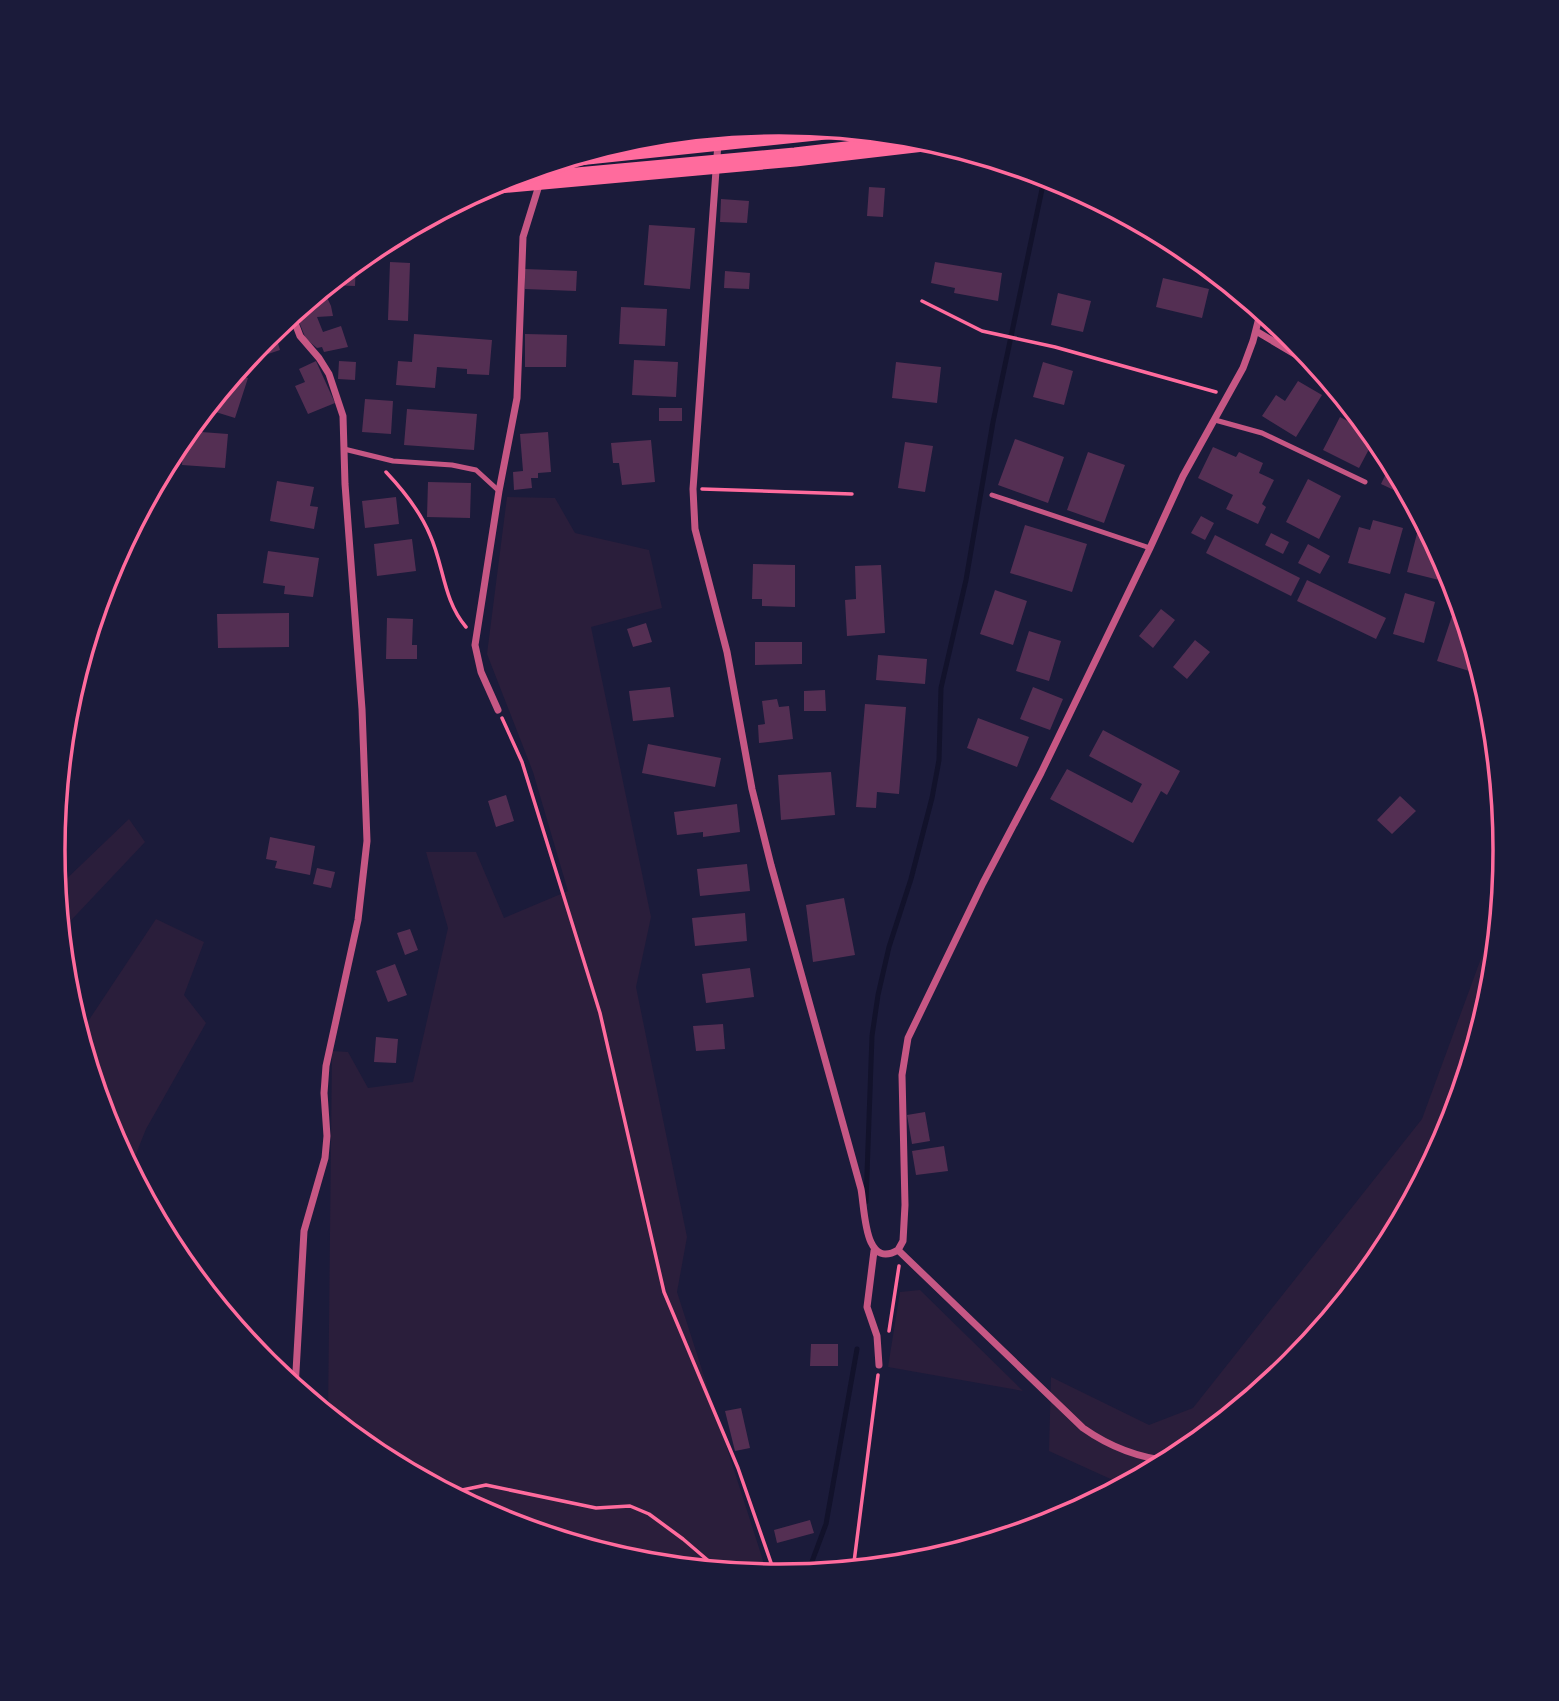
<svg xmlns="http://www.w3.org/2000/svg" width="1559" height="1701" viewBox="0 0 1559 1701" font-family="Karla,sans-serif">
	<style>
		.green { fill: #2a1e3b }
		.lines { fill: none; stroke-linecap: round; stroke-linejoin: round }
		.stream { stroke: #12122b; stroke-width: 5 }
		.building { fill: #542f53 }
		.path { stroke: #ff6b9d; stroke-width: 3.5 }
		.service { stroke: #c65784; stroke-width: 5 }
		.minor { stroke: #c65784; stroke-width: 7 }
		.motorway { stroke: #ff6b9d; stroke-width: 19 }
		.rim { fill: none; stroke: #ff6b9d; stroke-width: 3.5 }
	</style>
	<rect width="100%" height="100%" fill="#1b1b3a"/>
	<!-- green -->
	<path class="green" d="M507,497L555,498L575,533L649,550L662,608L591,627L651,917L636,987L687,1237L677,1292L768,1576L637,1563L501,1522L375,1455L328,1416L332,1051L348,1052L368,1088L413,1082L448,928L426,852H476L504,918L568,891L533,772L487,654Z
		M129,819L145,842L60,932L56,889Z
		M1501,904L1492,993L1451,1129L1384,1255L1293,1365L1183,1455L1126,1486L1049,1451L1051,1377L1149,1425L1193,1408L1422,1119Z
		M156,919L204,942L184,995L206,1023L146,1129L130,1169L108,1128L79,1035Z
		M920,1290L1023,1391L888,1367L900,1292Z"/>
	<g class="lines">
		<!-- stream -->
		<path class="stream" d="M866,1202L872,1036L878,995L889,947L911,879L932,798L939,760L941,688L966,580L993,422L1045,175
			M807,1575L826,1524L857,1349"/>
	</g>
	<!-- building -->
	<path class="building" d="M869,187L885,188L883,217L867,216Z
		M721,199L749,201L747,223L720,222Z
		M649,225L695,228L690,289L644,285Z
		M390,262L410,263L408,321L388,320Z
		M935,262L1002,273L998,301L954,293L955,288L931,283Z
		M356,263L355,286L328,285Z
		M525,269L577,271L576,291L525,289Z
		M725,271L750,273L749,289L724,288Z
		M1163,278L1209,289L1202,318L1156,307Z
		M320,291H324L331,306L333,316L317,317L323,332L341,326L348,347L324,352L322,347L317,348L306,339L295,312Z
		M1058,293L1091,301L1083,332L1051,325Z
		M621,307L667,309L665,346L619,344Z
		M274,330L280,350L262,356L258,345Z
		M414,334L492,340L489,375L467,374V369L437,367L435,388L396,385L398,361L412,362Z
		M525,334L567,335L566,367H525Z
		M634,360L678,362L676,397L632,395Z
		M316,361L335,403L308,414L295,386L305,382L299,369Z
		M339,361L356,362L355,380L338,379Z
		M896,362L941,367L937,403L892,398Z
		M1043,362L1073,371L1064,405L1033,397Z
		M235,374L248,378L235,418L206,409Z
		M1298,381L1322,395L1296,437L1262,416L1276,395L1285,401Z
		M365,399L393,401L391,434L362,432Z
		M659,408H682V421H659Z
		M407,409L477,414L474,450L404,445Z
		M1340,417L1376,436L1359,468L1323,450Z
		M188,431L228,434L225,468L182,465L184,435Z
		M548,432L551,472L538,473V478H531L532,488L514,490L513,472L523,471L520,434Z
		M1015,439L1064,457L1048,503L998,485Z
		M651,440L655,482L622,485L619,463H613L611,443Z
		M905,442L933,446L925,492L898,488Z
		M1213,447L1236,457L1239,452L1263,463L1259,473L1274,480L1262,504L1266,507L1258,524L1226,509L1233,495L1198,478Z
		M1088,452L1125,465L1104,523L1067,510Z
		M1392,461L1395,467L1411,498L1381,484Z
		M1308,479L1341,496L1319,539L1286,522Z
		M277,481L314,487L310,506L318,507L314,529L270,521Z
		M428,482L471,483L470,518L427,517Z
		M396,497L399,524L365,528L362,501Z
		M1201,516L1214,523L1205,540L1191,533Z
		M1373,520L1403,528L1390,574L1348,563L1359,527L1370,530Z
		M1420,522L1425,524L1444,560L1439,580L1407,572Z
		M1025,525L1087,544L1072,592L1010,573Z
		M1271,533L1289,542L1283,554L1265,545Z
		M1215,535L1300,578L1291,596L1206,553Z
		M412,539L416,571L377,576L374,544Z
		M1308,544L1330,556L1320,574L1298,563Z
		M268,551L319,558L313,597L284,594L285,586L263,583Z
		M753,564L795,565V607L762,606V599H752Z
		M881,565L885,633L847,636L845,600L856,599L855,566Z
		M1307,580L1386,618L1376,639L1297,601Z
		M995,590L1027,601L1013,645L980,634Z
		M1405,593L1435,602L1424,643L1393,634Z
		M1161,609L1175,620L1153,648L1139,636Z
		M289,613V647L218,648L217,614Z
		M1453,613L1464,616L1481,670L1479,674L1437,661Z
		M387,618L413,619L412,645H417V659H386Z
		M646,623L652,642L633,647L627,629Z
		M1029,631L1061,641L1049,681L1016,671Z
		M1195,640L1210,652L1187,679L1173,667Z
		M755,642H802V664L755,665Z
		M878,655L927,659L925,684L876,680Z
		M670,687L674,717L633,721L629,691Z
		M1033,687L1063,699L1050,730L1020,719Z
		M825,690L826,711H804V691Z
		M777,699L779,707L789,706L793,739L759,743L758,725L765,724L762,701Z
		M865,704L906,707L899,794L877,792L876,808L856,807Z
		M978,718L1029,737L1017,767L967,748Z
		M1103,730L1180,771L1167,795L1161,791L1133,843L1050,799L1067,769L1132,803L1142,784L1089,756Z
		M648,744L721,758L715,787L642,773Z
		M831,772L835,815L781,820L778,775Z
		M506,795L514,821L496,827L488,801Z
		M1400,796L1416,811L1392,834L1377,820Z
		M737,804L740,832L703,837V832L677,835L674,812Z
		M270,837L315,846L310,875L275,868L277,861L266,859Z
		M747,864L750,891L700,896L697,869Z
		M317,868L335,872L331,888L313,884Z
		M844,898L855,955L813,962L806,905Z
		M745,913L747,941L695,946L692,918Z
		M410,929L418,950L405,955L397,933Z
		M395,964L407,995L388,1002L376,971Z
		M750,968L754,997L706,1003L702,974Z
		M723,1024L725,1049L696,1051L693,1026Z
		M376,1037L398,1039L396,1063L374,1062Z
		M925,1112L930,1141L912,1144L907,1115Z
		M944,1146L948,1171L916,1175L912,1151Z
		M811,1344H838V1366H810Z
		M741,1408L750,1448L735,1451L725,1411Z
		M810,1520L814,1533L777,1543L774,1530Z"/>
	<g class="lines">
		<!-- path -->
		<path class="path" d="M922,301L982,331L1055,347L1216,392
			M386,472C403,490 420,511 430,535C444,566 443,600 466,627
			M702,489L852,494
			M502,718L522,762L600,1013L664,1292L738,1468L776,1577
			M889,1331L899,1266
			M448,1493L486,1485L596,1508L630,1506L649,1514L683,1539L711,1563L714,1571
			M853,1570L878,1375"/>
		<!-- service -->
		<path class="service" d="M1215,420L1262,433L1365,482
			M344,449L393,461L452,465L476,470L499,491
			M992,495L1150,548"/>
		<!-- minor -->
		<path class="minor" d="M719,129L693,489L695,529L727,652L752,789L771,865L861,1189C865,1210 864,1270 898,1250
			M292,315L300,336L319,358L329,374L343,416L345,484L362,709L367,841L358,920L326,1066L324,1093L327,1136L325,1158L304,1231L295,1389
			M1256,331L1320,369
			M498,710L481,672L475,645L499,491L517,398L523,237L545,166
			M874,1251L867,1307L877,1336L879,1365
			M1171,1461C1138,1458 1110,1447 1083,1428L898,1250L903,1241L905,1205L902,1075L908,1038L983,883L1041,773L1150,548L1183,476L1243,368L1253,341L1261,310"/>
		<!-- motorway -->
		<path class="motorway" d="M578,156L835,129
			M489,185L795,157L932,141"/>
	</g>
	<!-- crop -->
	<path d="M0 0H1559V1701H0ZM65 850a714 714 0 1 1 1428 0a714 714 0 1 1-1428 0Z" fill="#1b1b3a" fill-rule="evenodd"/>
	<path class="rim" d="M65 850a714 714 0 1 1 1428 0a714 714 0 1 1-1428 0Z"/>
</svg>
